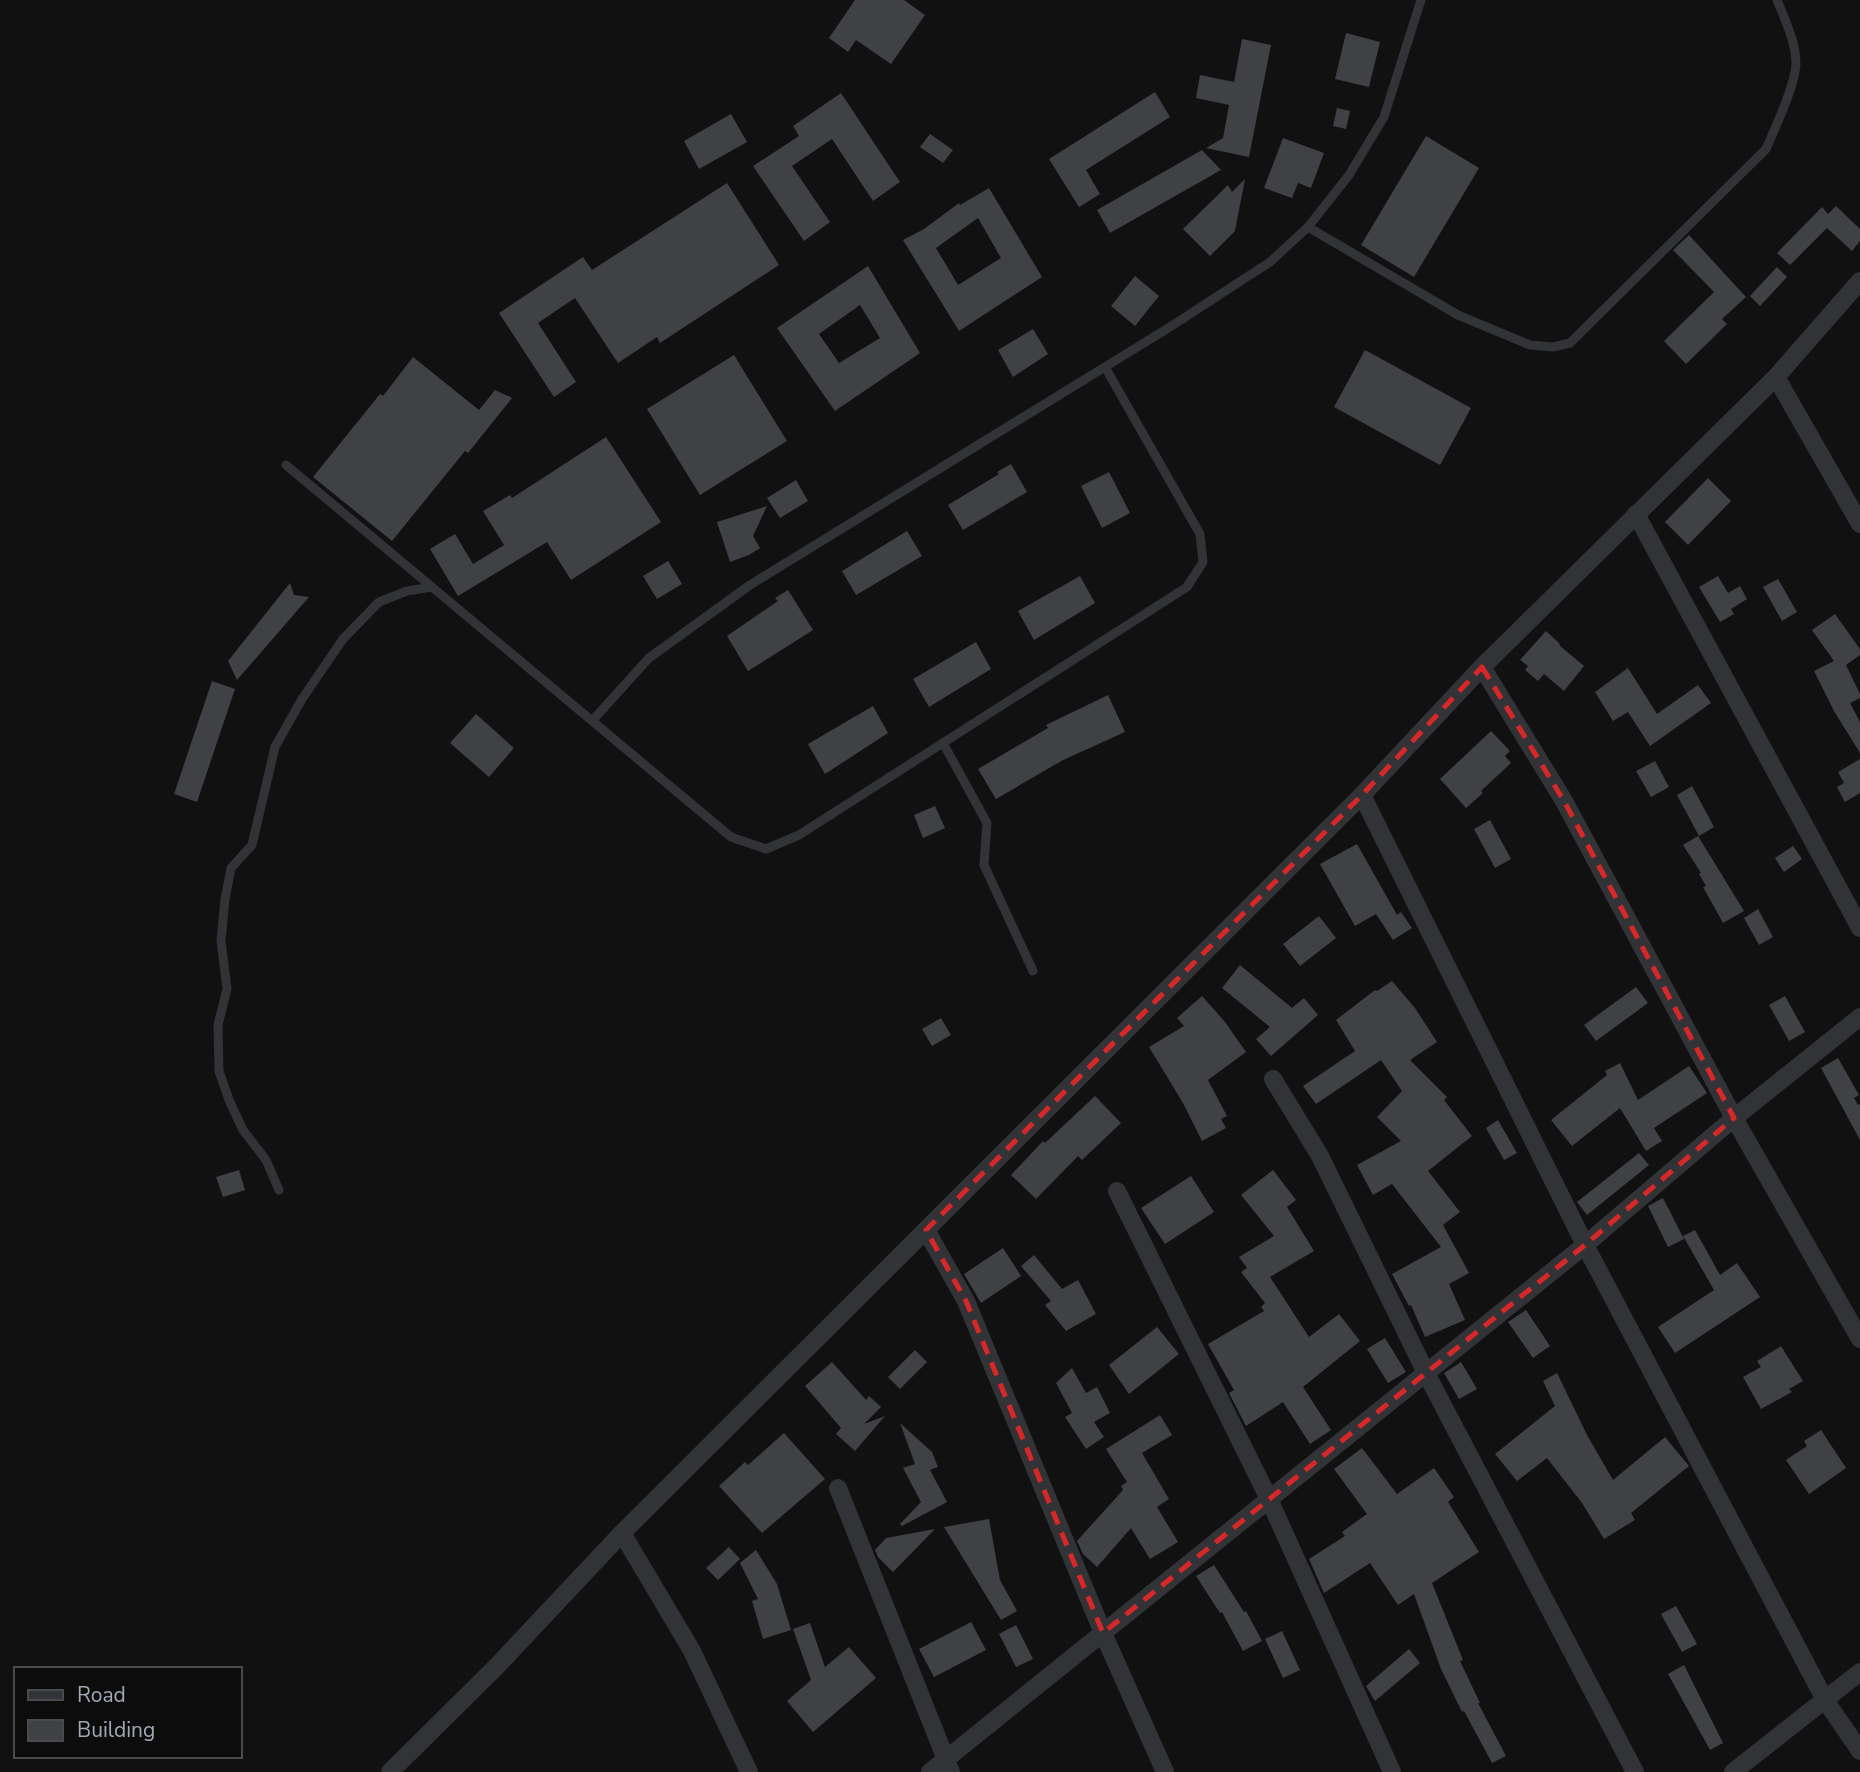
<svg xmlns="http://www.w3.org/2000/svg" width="1860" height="1772" viewBox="0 0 1860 1772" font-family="'Nunito Sans',sans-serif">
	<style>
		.building { fill: #404145; fill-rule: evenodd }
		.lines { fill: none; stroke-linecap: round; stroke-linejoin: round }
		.lane { stroke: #323337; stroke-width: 9 }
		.street { stroke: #323337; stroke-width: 18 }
		.marked { fill: none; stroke: #d62828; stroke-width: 5; stroke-dasharray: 14 9; stroke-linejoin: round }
	</style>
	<rect width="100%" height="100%" fill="#111112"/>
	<!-- building -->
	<path class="building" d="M855,0H904L925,15L891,64L856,40L848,52L829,38Z
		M1346,33L1380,42L1369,87L1335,79Z
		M1242,39L1271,45L1249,157L1206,148L1223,138L1229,105L1196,98L1200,75L1234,82Z
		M1155,92L1170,117L1086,170L1100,194L1079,207L1049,159Z
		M841,93L900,182L873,201L832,139L792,166L830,222L804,241L753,166L799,136L793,126Z
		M1337,108L1350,111L1346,129L1333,126Z
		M731,114L747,142L699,169L684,141Z
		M930,134L953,150L943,163L920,147Z
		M1426,136L1479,168L1414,277L1361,245Z
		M1283,138L1324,153L1311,188L1298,183L1292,198L1264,188Z
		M1202,150L1221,170L1110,233L1097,210Z
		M1245,179L1235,231L1210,256L1183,229L1228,185L1232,192Z
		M727,183L779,265L660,343L657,337L618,363L575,298L538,323L576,382L554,397L499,313L583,257L592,270Z
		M989,188L1042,277L959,331L903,240L924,229L959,203L960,205ZM978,218L1001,258L958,285L936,248Z
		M1836,206L1860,229V241L1852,251L1827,228L1790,265L1777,253L1822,207L1828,214Z
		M1689,235L1746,297L1722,319L1727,324L1686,364L1664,341L1714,292L1673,250Z
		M868,266L920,353L835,411L777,328ZM860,305L880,338L839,363L819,334Z
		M1777,267L1787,277L1760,306L1750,296Z
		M1135,276L1159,296L1135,326L1111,306Z
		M1033,329L1048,354L1013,377L998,350Z
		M1365,350L1471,408L1440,465L1334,407Z
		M734,355L787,441L700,495L647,409Z
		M413,357L479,410L495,390L512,398L468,453L465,451L392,541L313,477L380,394L383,396Z
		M606,437L661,522L571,580L547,542L458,596L430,549L455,534L473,564L504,545L483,511L510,495L512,498Z
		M1011,464L1027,492L963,530L948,505L999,474L997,472Z
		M1109,472L1130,513L1102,528L1081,486Z
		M1708,478L1731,501L1688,545L1665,522Z
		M796,480L808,501L780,518L767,498Z
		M767,506L753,536L760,548L749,555L730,562L717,522Z
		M907,531L922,556L856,595L842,571Z
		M668,561L682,584L657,599L643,576Z
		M1080,576L1095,603L1034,640L1018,611Z
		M1718,576L1728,593L1740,586L1747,599L1731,609L1734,614L1720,622L1699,587Z
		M1778,579L1797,612L1782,621L1763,587Z
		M290,583L294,595L309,597L237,680L228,661Z
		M788,590L813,630L748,671L727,636L778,601L775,598Z
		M1835,614L1860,649V655L1846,665L1860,694V698L1850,703L1860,722V753L1834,711L1814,671L1834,661L1812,630Z
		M1546,631L1560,644L1559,645L1584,666L1564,691L1544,674L1538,681L1525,670L1528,666L1520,660Z
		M976,642L991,669L929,707L913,679Z
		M1628,668L1657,714L1698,685L1711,703L1650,746L1628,712L1613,721L1595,692Z
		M212,681L235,689L197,802L174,794Z
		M1108,695L1125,732L1063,760L996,799L978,769L1048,728L1046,725Z
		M873,706L888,733L825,774L808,744Z
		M476,714L514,748L489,777L450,743Z
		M1491,731L1510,751L1505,756L1511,763L1481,791L1483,793L1466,808L1440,779Z
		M1860,759V793L1845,802L1837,787L1844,783L1838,772Z
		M1655,761L1669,787L1651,797L1636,771Z
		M1692,786L1714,827L1699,836L1677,795Z
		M935,806L945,828L923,838L914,815Z
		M1490,820L1511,859L1495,868L1474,829Z
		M1698,836L1744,911L1723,923L1703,887L1706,886L1699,874L1701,873L1683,845Z
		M1357,844L1397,915L1401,912L1412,928L1393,940L1376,914L1355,926L1320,864Z
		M1793,846L1802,859L1784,872L1775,858Z
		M1758,909L1773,937L1759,945L1744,918Z
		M1319,916L1336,938L1300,966L1283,944Z
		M1240,965L1292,1008L1304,998L1318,1015L1271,1056L1256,1039L1270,1027L1222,988Z
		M1392,981L1415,1008L1437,1042L1410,1060L1447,1097L1444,1100L1472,1136L1428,1171L1460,1212L1443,1225L1469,1273L1449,1284L1465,1320L1425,1337L1411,1305L1409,1306L1392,1274L1441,1247L1392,1184L1373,1195L1357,1165L1401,1141L1377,1117L1402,1091L1381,1060L1316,1104L1303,1086L1355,1051L1336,1020L1375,990L1377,991Z
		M1636,987L1648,1003L1596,1041L1584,1025Z
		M1202,996L1225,1022L1246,1052L1208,1080L1227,1116L1221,1119L1226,1128L1202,1141L1183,1103L1149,1047L1184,1026L1177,1018Z
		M1785,996L1805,1032L1789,1041L1769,1005Z
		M941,1018L951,1035L932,1046L922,1029Z
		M1838,1058L1859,1095L1854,1098L1858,1105L1860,1104V1140L1821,1068Z
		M1620,1063L1638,1100L1689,1066L1707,1093L1654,1128L1662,1141L1646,1151L1620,1108L1572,1146L1551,1120L1607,1075L1605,1071Z
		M1095,1096L1121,1123L1082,1160L1078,1156L1036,1199L1011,1175L1043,1141L1045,1143Z
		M1498,1120L1517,1153L1504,1160L1486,1128Z
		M1639,1153L1649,1165L1587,1215L1577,1202Z
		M239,1170L245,1190L223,1197L216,1177Z
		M1273,1170L1296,1200L1287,1207L1314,1251L1270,1277L1309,1337L1339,1314L1360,1341L1303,1387L1331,1430L1310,1444L1283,1402L1246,1426L1229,1393L1234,1390L1208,1344L1264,1311L1261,1307L1265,1303L1241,1272L1247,1268L1239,1257L1274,1236L1241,1195Z
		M1191,1176L1214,1212L1165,1244L1141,1208Z
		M1663,1198L1684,1239L1668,1247L1648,1206Z
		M1695,1230L1720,1275L1737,1263L1760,1297L1675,1353L1658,1327L1714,1290L1683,1236Z
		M1003,1248L1021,1276L981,1303L964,1274Z
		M1034,1255L1062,1289L1078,1280L1096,1314L1066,1331L1045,1305L1051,1301L1021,1266Z
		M1526,1310L1550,1346L1533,1358L1508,1322Z
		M1157,1327L1179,1354L1129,1394L1109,1365Z
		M1385,1338L1406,1372L1388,1383L1367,1349Z
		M1781,1346L1803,1381L1789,1389L1792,1392L1761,1409L1743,1377L1761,1367L1757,1361Z
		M915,1350L927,1362L900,1389L888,1377Z
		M832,1362L866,1400L869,1396L881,1407L864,1424L885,1416L855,1451L836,1434L841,1428L805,1386Z
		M1461,1362L1477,1389L1459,1399L1444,1373Z
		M1072,1368L1086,1393L1097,1387L1110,1413L1094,1422L1104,1437L1086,1449L1065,1417L1072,1413L1056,1383Z
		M1557,1373L1587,1435L1613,1480L1665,1437L1689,1466L1631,1513L1635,1520L1604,1539L1582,1503L1547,1458L1517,1481L1495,1454L1555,1406L1543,1381Z
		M1160,1415L1172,1435L1142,1453L1169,1499L1157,1507L1178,1542L1150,1559L1131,1528L1097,1567L1083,1554L1077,1541L1123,1490L1121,1486L1127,1482L1106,1449Z
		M900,1423L932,1452L938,1467L930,1470L947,1502L902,1526L900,1524L921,1502L903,1468L915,1464Z
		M1821,1430L1846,1468L1809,1494L1786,1460L1807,1446L1804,1441Z
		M784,1433L825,1479L762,1533L719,1486L745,1462L748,1465Z
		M1362,1448L1397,1494L1434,1468L1454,1497L1448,1502L1479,1552L1432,1583L1463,1660L1460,1661L1480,1703H1478L1506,1756L1492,1763L1464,1711L1462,1712L1441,1669L1414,1594L1398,1605L1370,1563L1324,1593L1309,1559L1345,1536L1342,1532L1367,1514L1334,1469Z
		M989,1519L1000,1580L1017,1611L1001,1620L944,1527Z
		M935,1529L893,1572L878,1557L875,1550L886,1538Z
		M729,1547L740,1559L718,1580L706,1568Z
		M756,1550L777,1584L791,1630L763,1639L752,1601L758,1599L740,1563Z
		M1214,1565L1244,1612L1246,1611L1262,1641L1243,1651L1222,1612L1220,1613L1196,1576Z
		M1676,1606L1697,1644L1682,1652L1661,1614Z
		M971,1622L986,1650L934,1677L919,1649Z
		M810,1623L825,1667L849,1647L876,1678L813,1732L787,1701L811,1680L793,1629Z
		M1016,1625L1033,1659L1016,1667L999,1634Z
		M1282,1631L1300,1670L1283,1678L1265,1639Z
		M1409,1649L1420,1663L1375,1701L1366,1686Z
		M1684,1665L1723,1743L1710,1750L1668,1674Z"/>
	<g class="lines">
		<!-- lane -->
		<path class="lane" d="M1308,227L1458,315L1530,345L1553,347L1570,343L1766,149C1775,128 1795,86 1796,64C1796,42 1785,20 1777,0
			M286,465L731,837L766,849L799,835L1187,587L1203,562L1200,534L1105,367
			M592,721L649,658L750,585L1170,327L1270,262L1308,227L1349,175L1384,117L1421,0
			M943,743L987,823L984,865L1033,971
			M279,1190L266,1160L243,1130L229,1100L219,1071L218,1025L227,989L221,940L225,899L231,868L252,845L275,747L302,699L343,639L379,602L407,591L432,587"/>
		<!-- street -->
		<path class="street" d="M1776,377L1860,524
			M1636,514L1860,928
			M1482,667L1564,801L1734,1118L1860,1339
			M1362,795L1585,1245L1825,1700L1860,1751
			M1273,1079L1320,1156L1426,1373L1635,1772
			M1117,1191L1269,1499L1392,1772
			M926,1230L966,1301L1103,1633L1165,1772
			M838,1488L951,1772
			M622,1533L692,1651L749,1772
			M390,1772L496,1667L622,1533L1362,795L1482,667L1776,377L1860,281
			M930,1772L1585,1245L1734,1118L1860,1017
			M1733,1772L1860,1672"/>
	</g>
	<!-- marked area -->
	<path class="marked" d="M1482,667L1564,801L1734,1118L1585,1245L1103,1633L966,1301L926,1230L1362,795Z"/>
	<!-- legend -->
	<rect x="14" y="1667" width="228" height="91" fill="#0c0c0d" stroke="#484a4f" stroke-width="2"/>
	<rect x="28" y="1690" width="35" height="10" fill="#323337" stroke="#484a4f" stroke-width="2"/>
	<text x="77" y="1702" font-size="21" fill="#a2a7b3">Road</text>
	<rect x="28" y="1720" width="35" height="21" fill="#404145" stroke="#484a4f" stroke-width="2"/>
	<text x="77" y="1737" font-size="21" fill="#a2a7b3">Building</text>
</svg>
